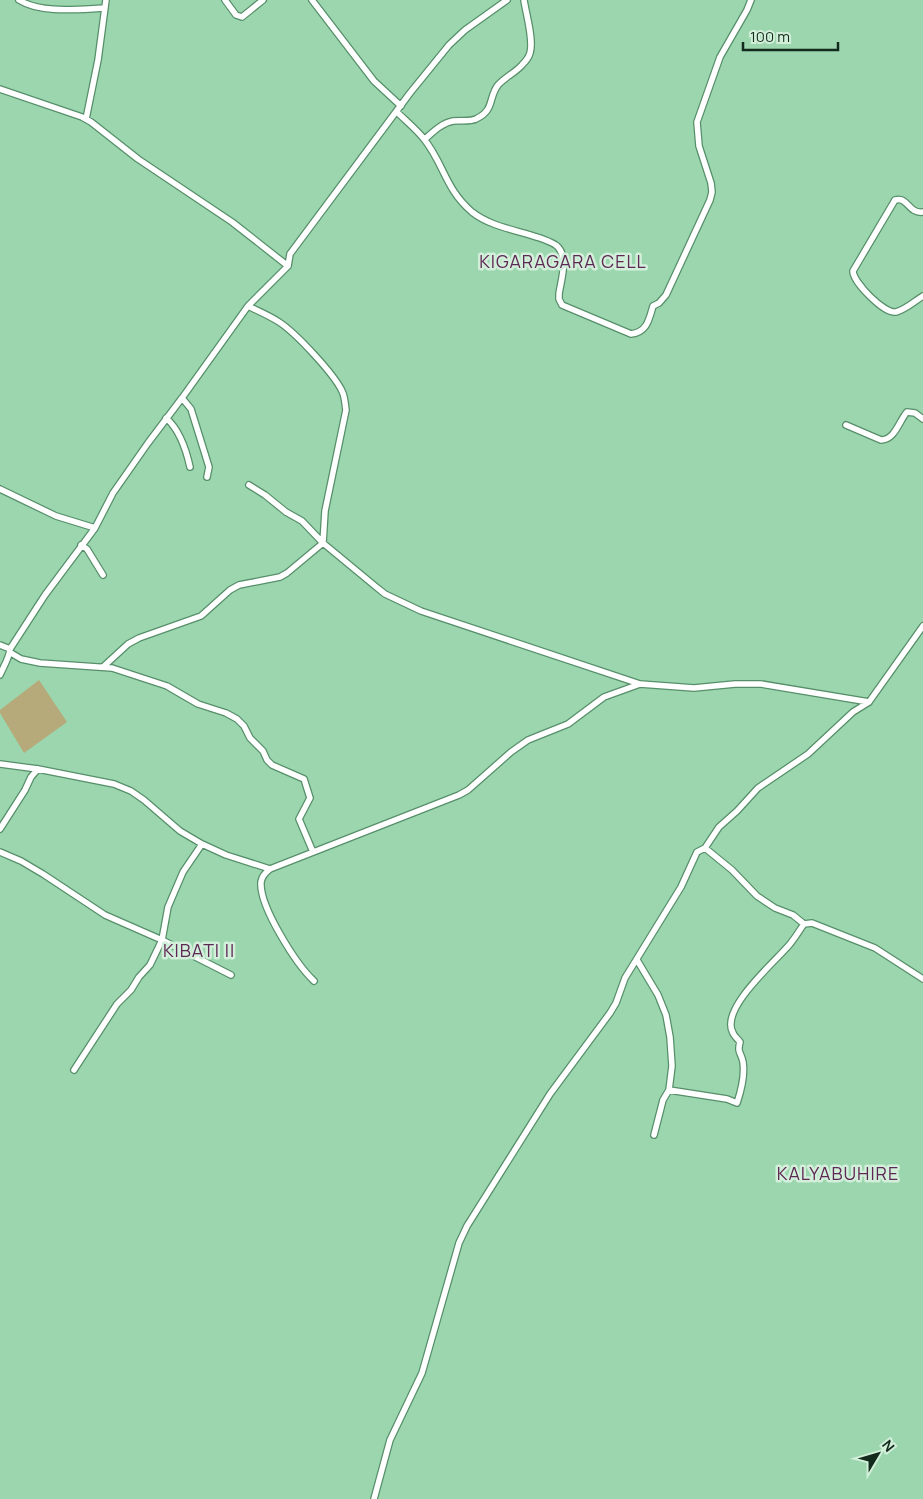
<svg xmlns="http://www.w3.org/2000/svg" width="923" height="1499" viewBox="0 0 923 1499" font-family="Manrope,sans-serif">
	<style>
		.green { fill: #b7aa7a }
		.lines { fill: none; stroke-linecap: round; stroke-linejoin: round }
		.minor-casing { stroke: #568f6a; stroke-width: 8 }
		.minor { stroke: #fff; stroke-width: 5.5 }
		.labels { text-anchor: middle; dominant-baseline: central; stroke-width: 5; stroke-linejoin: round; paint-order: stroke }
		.quarter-label { font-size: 18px; letter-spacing: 1px; fill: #5e2855; stroke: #d2efda }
	</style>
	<rect width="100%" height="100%" fill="#9bd6ae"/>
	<!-- green -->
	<path class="green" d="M39,680L67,722L24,753L0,713V710Z"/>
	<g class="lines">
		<!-- minor casing -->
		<g class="minor-casing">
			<path id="minor" d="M19,0C41,14 80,9 105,8
				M225,0L236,15L242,17L263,0
				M312,0L374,81L401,106
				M0,89L82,117L91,122L138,159L232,222L288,266
				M397,112C406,121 416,129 424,139C444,164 445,189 472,212C491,227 517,230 540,238C545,240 552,242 557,246C569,257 561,280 559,294V299L562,305L631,334C647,332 649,320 653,306L659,303L666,295L710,200L712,192L711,183L699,146L697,122L720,57L747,10L751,0
				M86,119L98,60L106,0
				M425,139C433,132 442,123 453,121C461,120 469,122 476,119C495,110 488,98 498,85C505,77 515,73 522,65C525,62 529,57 530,53C534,40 526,14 524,0
				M923,212C908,214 908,196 895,200L853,271C853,282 884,314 896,312C905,310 915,301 923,296
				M182,398L191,409L209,467L207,477
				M166,418C180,430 186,449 190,467
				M846,425L881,440C895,440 899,421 907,412L915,413L923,419
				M249,485L265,495L286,512L302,521L323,543L375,586L385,594L421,611L640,684
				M0,489L56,516L95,528
				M81,545L87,549L103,575
				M0,645L10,649
				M11,653L21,659L40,663L112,668L167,686L198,704L226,713L237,719L244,726L250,738L263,751L267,760L272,765L304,779L310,798L299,819L313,852
				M103,667L128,644L139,638L201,616L230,590L239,585L280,577L287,573L323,543L325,511L346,410C345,404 345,397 342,391C334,374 296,333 279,322C270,316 258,311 248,306
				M0,675C3,668 10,656 10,649L45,595L95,528L113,493L148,443L182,398L248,306L288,266L290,254L410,93L449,45L465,30L507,0
				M0,764L38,769L114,784L131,791L144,800L180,831L202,844L226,855L270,869L459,795L468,790L511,752L528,740L568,724L604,697L640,684L694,688L735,684H761L869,702
				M0,829L25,790L31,777L38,769
				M202,844L183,872L168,907L162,940L231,975
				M705,848L732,870L757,896L775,908L793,915L804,924L812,923L875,948L923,979
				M0,852L21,861L43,874L105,915L162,940L150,965L139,977L131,990L117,1004L74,1070
				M270,869C266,872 262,876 261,882C259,906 296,964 314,981
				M637,960L658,995L666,1015L670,1037L672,1066L669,1090L663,1100L654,1135
				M669,1090L727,1099L737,1103C741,1091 745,1075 743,1062C741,1052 737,1053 740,1042C738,1039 734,1036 733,1033C719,1009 776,961 790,944C795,938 799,931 804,924
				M374,1499L390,1440L422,1373L459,1243L467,1226L550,1094L610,1013L616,1003L625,978L681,887L697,852L705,848L719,827L737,811L758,788L808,754L853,712L869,702L923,626"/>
		</g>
		<!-- minor -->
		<use href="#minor" class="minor"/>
	</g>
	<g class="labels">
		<!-- quarter labels -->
		<g class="quarter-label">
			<text x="563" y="261">KIGARAGARA CELL</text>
			<text x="199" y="950">KIBATI II</text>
			<text x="838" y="1173">KALYABUHIRE</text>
		</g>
	</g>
	<!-- north arrow -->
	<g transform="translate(878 1454) rotate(52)" stroke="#d2efda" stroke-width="4" paint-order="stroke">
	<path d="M0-4L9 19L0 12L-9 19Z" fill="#132b1c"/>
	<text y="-8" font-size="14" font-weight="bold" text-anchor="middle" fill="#132b1c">N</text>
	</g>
	<!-- scale -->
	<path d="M743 42v8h95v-8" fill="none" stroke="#132b1c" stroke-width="2.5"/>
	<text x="750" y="42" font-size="15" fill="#132b1c" stroke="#d2efda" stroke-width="4" paint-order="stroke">100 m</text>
</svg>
